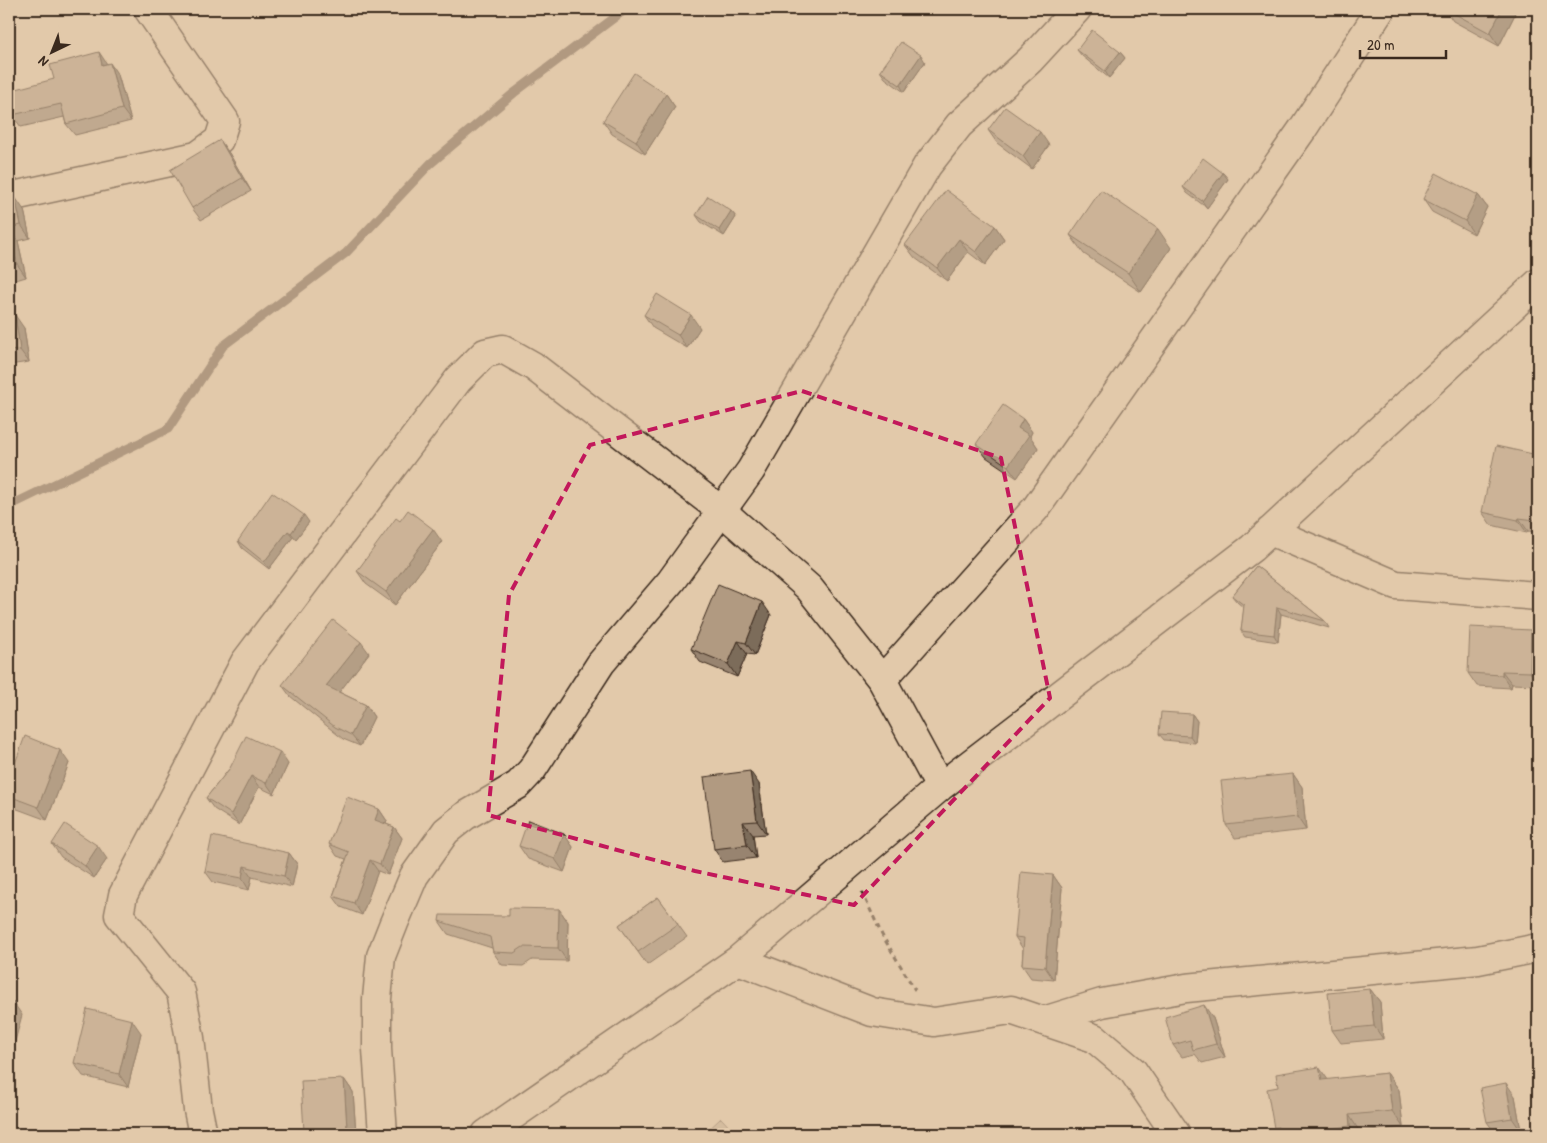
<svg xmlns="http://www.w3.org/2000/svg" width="1547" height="1143" viewBox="0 0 1547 1143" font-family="'Patrick Hand',sans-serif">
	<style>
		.green { fill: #c4ad91; stroke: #806c58 }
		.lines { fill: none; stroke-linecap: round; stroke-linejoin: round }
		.stream { stroke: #75614f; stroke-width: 9 }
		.minor-casing { stroke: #3b2a1e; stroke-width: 31 }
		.path { stroke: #3b2a1e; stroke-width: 3; stroke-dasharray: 5 4; stroke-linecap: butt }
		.minor { stroke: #e2c9aa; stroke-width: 28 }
		.wall { fill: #98846f; stroke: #3b2a1e }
		.shaded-wall { fill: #7c6c5a; stroke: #3b2a1e }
		.building { fill: #b19a81; stroke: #3b2a1e }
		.marked { fill: none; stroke: #c2185b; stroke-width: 4; stroke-dasharray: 10 6; stroke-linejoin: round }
	</style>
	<rect width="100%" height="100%" fill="#e2c9aa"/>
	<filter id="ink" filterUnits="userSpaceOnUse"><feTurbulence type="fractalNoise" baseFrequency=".02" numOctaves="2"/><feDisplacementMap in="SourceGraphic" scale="10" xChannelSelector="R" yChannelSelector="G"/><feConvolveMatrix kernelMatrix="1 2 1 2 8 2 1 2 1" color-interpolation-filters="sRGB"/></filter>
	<g filter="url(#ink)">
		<!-- green -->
		<path class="green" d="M721,1118L736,1134H704Z"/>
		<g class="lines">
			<!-- stream -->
			<path class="stream" d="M9,506L168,429L223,346L346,253L430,164L514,93L626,9"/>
			<!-- minor casing -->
			<g class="minor-casing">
				<path id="minor" d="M9,197L197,156L219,140L225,121L148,9
					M1270,531L1396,585L1538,596
					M882,680L1036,508L1302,130L1381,9
					M738,960L872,1012L934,1022L1011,1010L1094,1038L1133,1071L1176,1134
					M1047,1020L1102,1003L1186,988L1478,960L1538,948
					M203,1134L198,1110L190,1038L181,992L119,915L123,895L245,662L458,380L485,353L503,349L533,366L722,511L809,588L882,680L940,787
					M383,1134L377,1049V999L381,956L394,923L414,876L446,831L465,816L518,785L532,770L601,663L671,581L751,470L927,166L959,125L1030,60L1077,9
					M486,1134L738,960L940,787L1252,548L1538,283"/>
			</g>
			<!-- path -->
			<path class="path" d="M862,892L882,935L915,990"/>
			<!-- minor -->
			<use href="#minor" class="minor"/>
		</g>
		<!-- wall -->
		<path class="wall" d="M1445,9H1511L1515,14L1499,46L1453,21Z
			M1077,50L1120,52L1125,58L1109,78L1082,56Z
			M925,62L904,92L885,78L880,71Z
			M107,64L118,75L131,121L75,135L66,124L64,117L21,127L12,115L54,79Z
			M666,94L675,107L645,154L612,134L603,121Z
			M988,130L1049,145L1032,169L997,143Z
			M229,153L251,191L201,220L192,208Z
			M1223,173L1228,179L1207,208L1187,193L1183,187Z
			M1478,195L1487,207L1474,234L1432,212L1423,199Z
			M9,198L24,210L30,238L18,241L26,277L9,282Z
			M731,211L736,217L724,236L701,222L696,215Z
			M995,226L1004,239L985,265L968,252L947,281L915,258L905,245Z
			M1070,235L1171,248L1141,292L1084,254Z
			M644,315L700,328L687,348L653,328Z
			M9,316L24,328L29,362L9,365Z
			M1023,419L1032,432L1030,436L1038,448L1017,478L986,457L976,444Z
			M1533,454L1536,458L1538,459V532L1528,531L1527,533L1491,525L1482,512Z
			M400,521L442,542L395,605L366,584L357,571Z
			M309,522L296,539L293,537L269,569L242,548L238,541Z
			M1256,566L1325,621L1329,628L1281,614L1278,642L1245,637L1241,631L1244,608L1237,602L1232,596Z
			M771,615L755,655L747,654L737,677L700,662L691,649Z
			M1538,639V685L1512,684L1511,688L1477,686L1468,673Z
			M369,653L339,692L366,705L374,717L360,746L343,739L290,696L282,685Z
			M1192,714L1197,721L1195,743L1164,740L1159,734Z
			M69,763L47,820L12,807L9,802V780Z
			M288,764L274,794L259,787L239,825L214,809L206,798L230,768Z
			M1293,774L1302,787L1306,830L1235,838L1226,825Z
			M759,784L766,834L753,835L756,858L723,862L714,849Z
			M379,809L387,821L386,824L394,827L402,838L388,875L378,871L362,915L341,907L333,896L346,859L337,856L329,844Z
			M564,834L573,847L564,872L528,859L519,846Z
			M52,844L107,859L94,878L61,857Z
			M289,853L297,864L292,887L252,877L249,890L213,882L205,871Z
			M1053,875L1062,888L1054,980L1031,978L1022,965L1023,949L1015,937Z
			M658,897L687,937L647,965L619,925Z
			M559,909L568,922L567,961L532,960L523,966L502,965L493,952L492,948L448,934L439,921L509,916Z
			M1370,989L1380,1002L1383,1039L1341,1043L1332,1030Z
			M1213,1018L1225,1057L1202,1063L1195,1054L1182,1057L1173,1045Z
			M141,1033L128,1087L83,1076L74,1063Z
			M1387,1073L1399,1090L1403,1127L1360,1132L1361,1134H1278L1274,1128L1328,1080Z
			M344,1079L353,1092L356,1134H306L304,1132Z
			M1515,1096L1521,1131L1503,1134H1496L1487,1122Z"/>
		<!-- shaded-wall -->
		<path class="shaded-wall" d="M1502,9H1511L1515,14L1499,46L1490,33Z
			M99,52L107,64L102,65Z
			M1120,52L1125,58L1109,78L1105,71Z
			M921,55L925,62L904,92L900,85Z
			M110,63L118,75L131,121L122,109Z
			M666,94L675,107L645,154L636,141Z
			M1040,132L1049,145L1032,169L1023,156Z
			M220,140L229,153L251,191L242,178Z
			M1223,173L1228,179L1207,208L1202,201Z
			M1478,195L1487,207L1474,234L1465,221Z
			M15,197L24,210L30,238L21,225Z
			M731,211L736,217L724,236L719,230Z
			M995,226L1004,239L985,265L976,252Z
			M9,228L18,241L26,277L17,264Z
			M1158,229L1171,248L1141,292L1128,273Z
			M959,239L968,252L947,281L937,268Z
			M15,315L24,328L29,362L20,350Z
			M691,315L700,328L687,348L678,335Z
			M1023,419L1032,432L1030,436L1038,448L1017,478L1008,466L1018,428Z
			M1535,491L1538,495V525L1535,520Z
			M304,515L309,522L296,539L291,533Z
			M1519,518L1528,531L1527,533L1518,520Z
			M433,529L442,542L395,605L386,592Z
			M288,531L293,537L269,569L264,562Z
			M762,602L771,615L755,655L746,643Z
			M1277,607L1281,614L1278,642L1274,635Z
			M1531,630L1538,639V684L1530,672Z
			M738,641L747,654L737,677L728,664Z
			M361,642L369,653L335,698L326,686Z
			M1502,671L1512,684L1511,688L1502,675Z
			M366,705L374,717L360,746L351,735Z
			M1192,714L1197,721L1195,743L1190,736Z
			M60,750L69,763L47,820L38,807Z
			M280,752L288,764L274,794L266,783Z
			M750,771L759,784L766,834L757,821Z
			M1293,774L1302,787L1306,830L1297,817Z
			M251,776L259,787L239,825L231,814Z
			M379,809L387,821L383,831L375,820Z
			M743,822L753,835L756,858L747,845Z
			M394,827L402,838L388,875L380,864Z
			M564,834L573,847L564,872L555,859Z
			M98,846L107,859L94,878L85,866Z
			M289,853L297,864L292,887L284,876Z
			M370,860L378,871L362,915L354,903Z
			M244,866L252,877L249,890L242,878Z
			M1053,875L1062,888L1054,980L1045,967Z
			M559,909L568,922L567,961L558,948Z
			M1370,989L1380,1002L1383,1039L1374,1026Z
			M13,1002L22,1015L9,1064V1018Z
			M1204,1005L1213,1018L1225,1057L1216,1044Z
			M132,1020L141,1033L128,1087L119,1074Z
			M1319,1067L1331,1084L1322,1080Z
			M1387,1073L1399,1090L1403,1127L1392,1111Z
			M344,1079L353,1092L356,1134H351L347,1129Z
			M1506,1083L1515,1096L1521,1131L1512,1118Z
			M1349,1115L1360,1132L1361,1134H1356L1350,1126Z"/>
		<!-- building -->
		<path class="building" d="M1446,9H1502L1490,33Z
			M1092,30L1120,52L1105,71L1077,50Z
			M901,42L921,55L900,85L880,71Z
			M99,52L102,65L110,63L122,109L66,124L61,104L12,115L9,101V91L54,79L50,65Z
			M634,73L666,94L636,141L603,121Z
			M1005,107L1040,132L1023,156L988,130Z
			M220,140L242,178L192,208L170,170Z
			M1203,158L1223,173L1202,201L1183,187Z
			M1436,173L1478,195L1465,221L1423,199Z
			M946,190L995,226L976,252L959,239L937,268L905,245Z
			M1101,190L1158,229L1128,273L1070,235Z
			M708,196L731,211L719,230L696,215Z
			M15,197L21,225L9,228L17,264L9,266V198Z
			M657,294L691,315L678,335L644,315Z
			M15,315L20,350L9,351V316Z
			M1003,405L1023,419L1018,428L1029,435L1008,466L976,444Z
			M1496,446L1533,454L1532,458L1538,459V491H1535V520L1519,518L1518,520L1482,512Z
			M272,492L304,515L291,533L288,531L264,562L238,541Z
			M408,510L433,529L386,592L357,571L396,518L400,521Z
			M1256,566L1325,621L1277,607L1274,635L1241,631L1244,605L1232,596Z
			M718,584L762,602L746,643L738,641L728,664L691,649Z
			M333,620L361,642L326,686L366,705L351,735L335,727L282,685Z
			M1470,627L1531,630L1530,672L1502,671V675L1468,673Z
			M1161,712L1192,714L1190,736L1159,734Z
			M25,736L60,750L38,807L9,796V780Z
			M246,736L280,752L266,783L251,776L231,814L206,798L230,768Z
			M750,771L757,821L743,822L747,845L714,849L704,777Z
			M1293,774L1297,817L1226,825L1221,781Z
			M1538,796V832H1536L1535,797Z
			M347,797L379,809L375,820L394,827L380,864L370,860L354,903L333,896L349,852L329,844Z
			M528,820L564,834L555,859L519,846Z
			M65,824L98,846L85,866L52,844Z
			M212,836L289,853L284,876L244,866L242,878L205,871Z
			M1021,872L1053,875L1045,967L1022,965L1024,938L1015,937Z
			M658,897L678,924L638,952L619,925Z
			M509,908L559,909L558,948L523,947L514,953L493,952L490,937L439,921L440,915L509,916Z
			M1370,989L1374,1026L1332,1030L1328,993Z
			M9,1001L13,1002L9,1018Z
			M1204,1005L1216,1044L1193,1050L1190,1040L1173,1045L1165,1017Z
			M87,1009L132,1020L119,1074L74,1063Z
			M1319,1067L1322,1080L1387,1073L1392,1111L1349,1115L1350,1126L1298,1134H1279L1278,1127L1274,1128L1267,1089L1278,1087L1276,1074Z
			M344,1079L347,1129L304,1132L301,1081Z
			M1506,1083L1512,1118L1487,1122L1480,1088Z"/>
	</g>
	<!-- marked area -->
	<path d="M0 0H1547V1143H0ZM802,391L1001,458L1050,698L854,905L695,871L488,815L509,595L590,445Z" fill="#e2c9aa" fill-opacity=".55" fill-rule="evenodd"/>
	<path class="marked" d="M802,391L1001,458L1050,698L854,905L695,871L488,815L509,595L590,445Z"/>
	<!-- margin -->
	<rect width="1547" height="1143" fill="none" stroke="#e2c9aa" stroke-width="30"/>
	<rect x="15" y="15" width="1517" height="1113" fill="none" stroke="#3b2a1e" stroke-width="2" filter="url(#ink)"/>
	<!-- north arrow -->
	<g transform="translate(52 52) rotate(223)" stroke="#e2c9aa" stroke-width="4" paint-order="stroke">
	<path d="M0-4L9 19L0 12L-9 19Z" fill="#3b2a1e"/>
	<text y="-8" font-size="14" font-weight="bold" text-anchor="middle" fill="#3b2a1e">N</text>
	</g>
	<!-- scale -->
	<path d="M1360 50v8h86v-8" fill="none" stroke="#3b2a1e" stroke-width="2.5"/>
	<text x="1367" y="50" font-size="15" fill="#3b2a1e" stroke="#e2c9aa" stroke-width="4" paint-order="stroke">20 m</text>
</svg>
